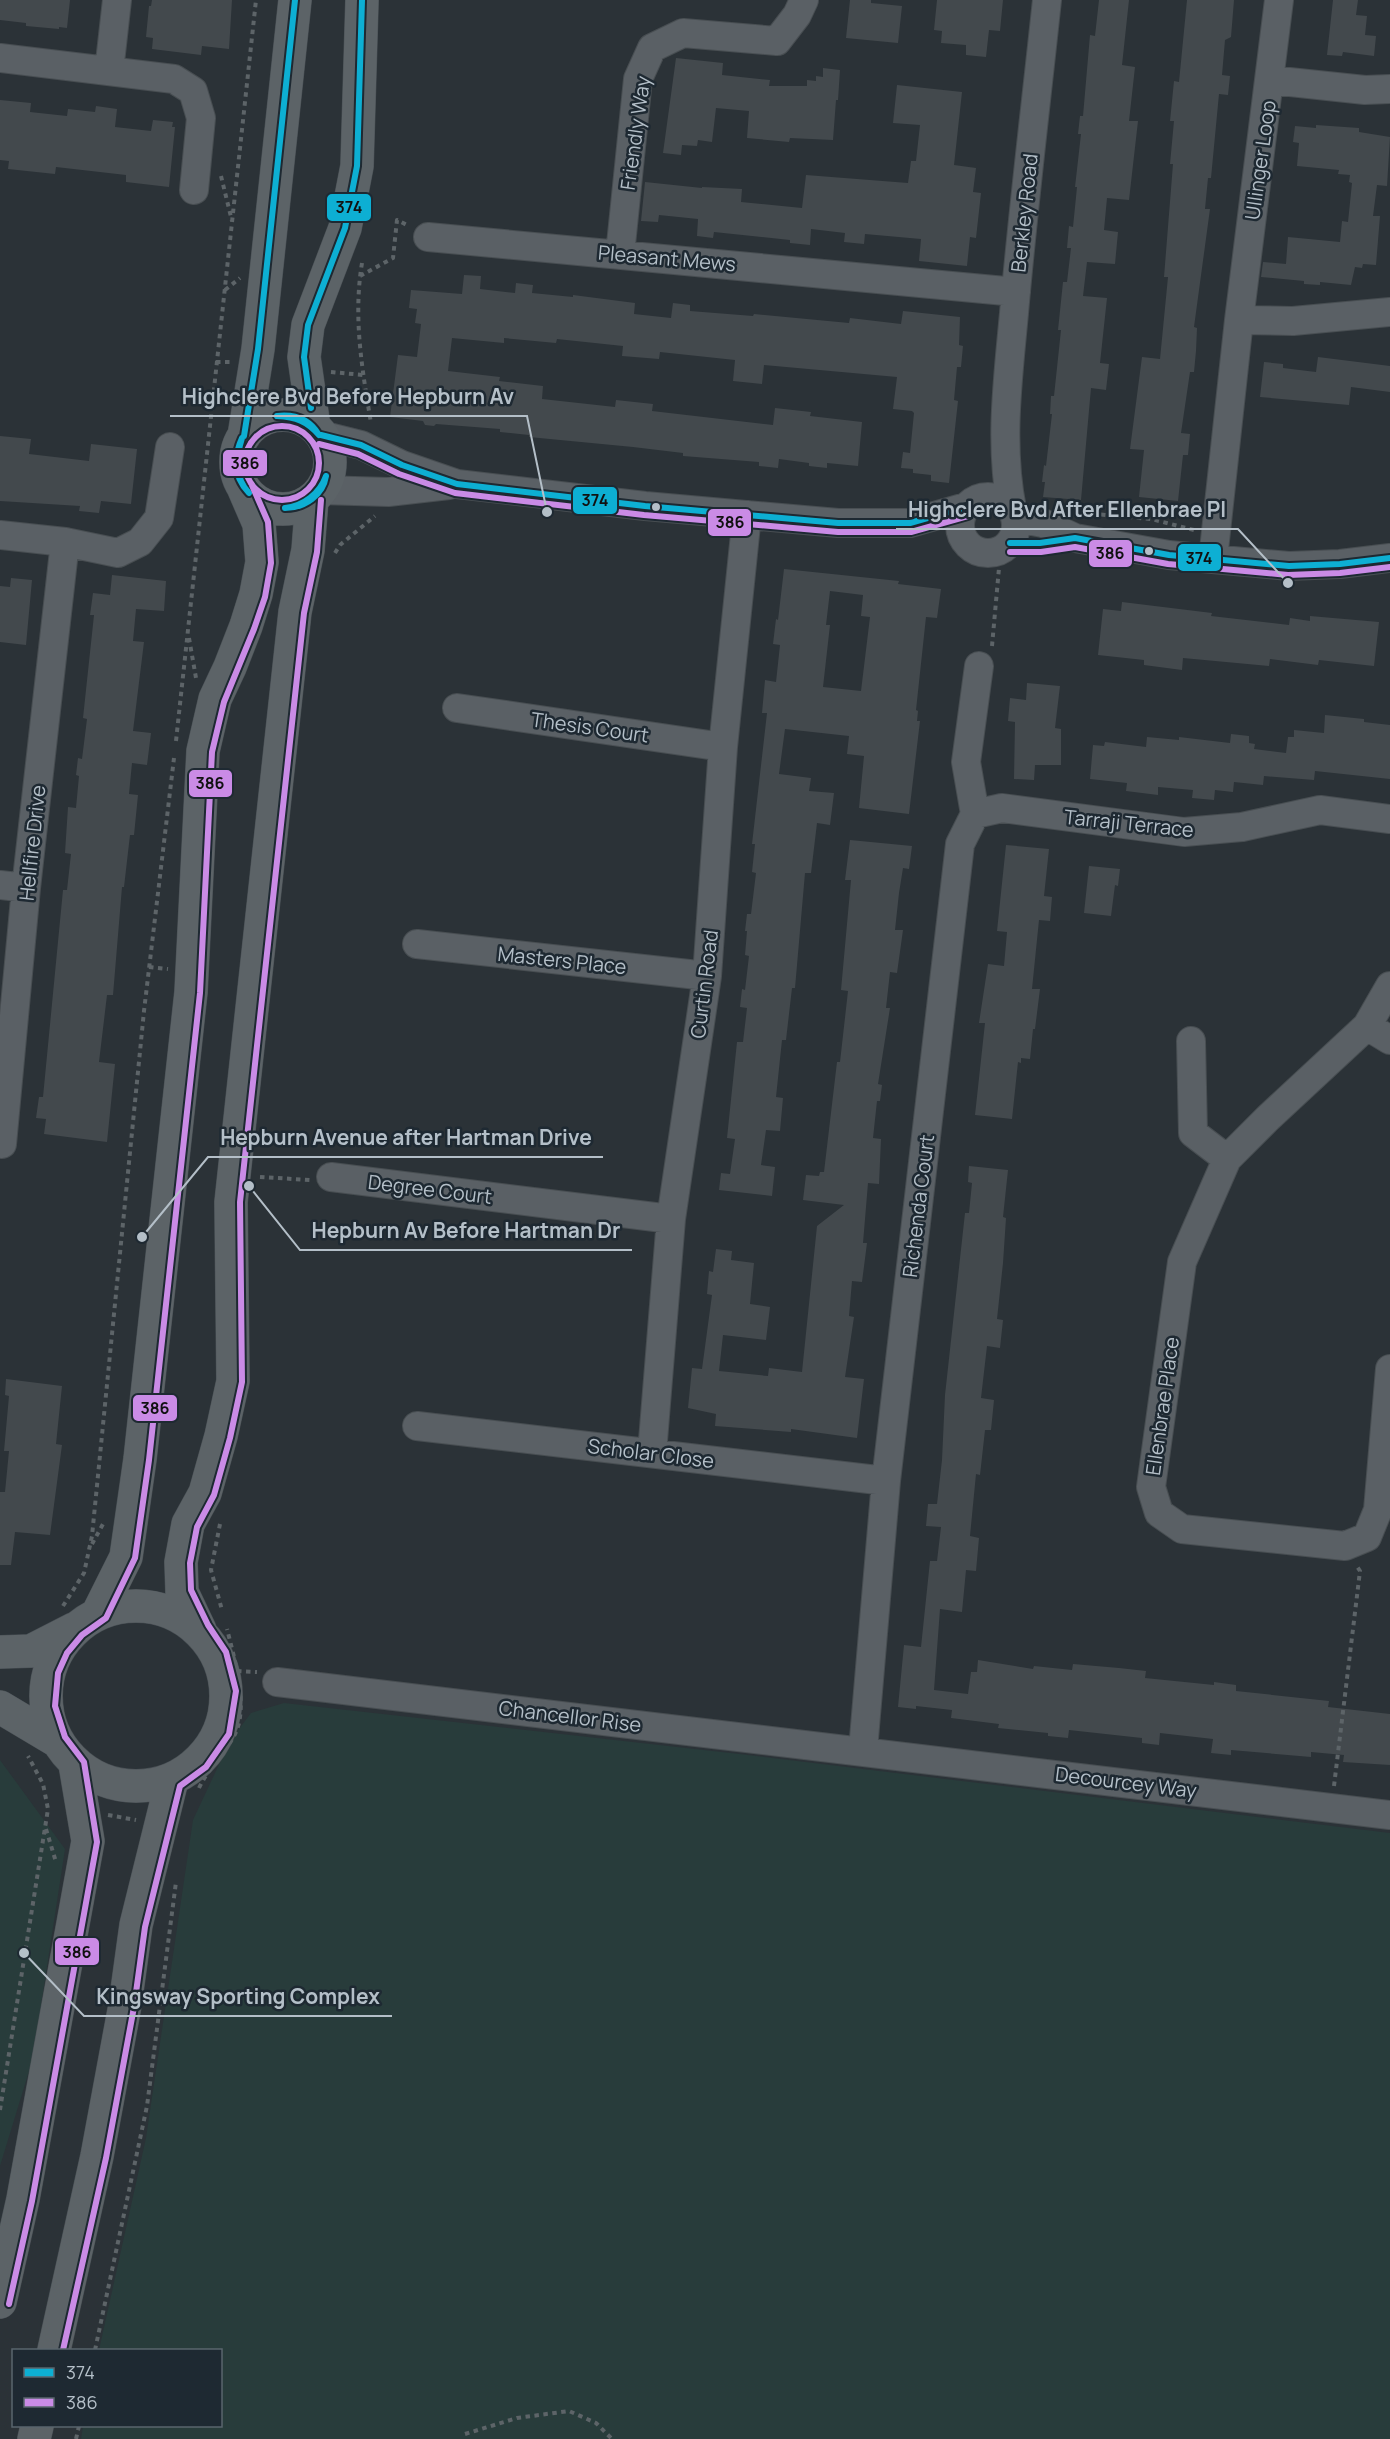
<svg xmlns="http://www.w3.org/2000/svg" width="1390" height="2439" viewBox="0 0 1390 2439" font-family="Manrope,sans-serif">
	<style>
		.green { fill: #283c3b }
		.building { fill: #43494d; fill-rule: evenodd }
		.lines { fill: none; stroke-linecap: round; stroke-linejoin: round }
		.minor-casing { stroke: #484e52; stroke-width: 30 }
		.major-casing { stroke: #484f54; stroke-width: 34 }
		.path { stroke: #5d6468; stroke-width: 4; stroke-dasharray: 4.5 4.5; stroke-linecap: butt }
		.minor { stroke: #5a6065; stroke-width: 28 }
		.major { stroke: #5c6367; stroke-width: 33 }
		.bus-1-casing { stroke: #1e2932; stroke-width: 10 }
		.bus-2-casing { stroke: #1e2932; stroke-width: 10 }
		.bus-1 { stroke: #0dafd3; stroke-width: 6 }
		.bus-2 { stroke: #ca8be6; stroke-width: 6 }
		.bus-dot { fill: #b4bfc8; stroke: #1e2932; stroke-width: 2 }
		.labels { text-anchor: middle; dominant-baseline: central; stroke-width: 5; stroke-linejoin: round; paint-order: stroke }
		.street-label { font-size: 20px; fill: #b4bfc8; stroke: #1e2932 }
		.leader { fill: none; stroke: #b4bfc8; stroke-width: 2 }
		.callout-dot { fill: #b4bfc8; stroke: #1e2932; stroke-width: 2 }
		.callout-label { font-size: 21px; text-anchor: middle; font-weight: bold; fill: #b4bfc8; stroke: #1e2932; stroke-width: 5; stroke-linejoin: round; paint-order: stroke }
		.line-badge { stroke: #1e2932; stroke-width: 2 }
		.pale-badge-label { font-size: 16px; text-anchor: middle; font-weight: bold; fill: #111 }
	</style>
	<rect width="100%" height="100%" fill="#2b3237"/>
	<!-- green -->
	<path class="green" d="M284,1703L739,1754L1390,1833V2439H81L83,2426H220V2350H99L146,2138L193,1820L230,1741L251,1713Z
		M0,1760L65,1849L33,2058L0,2166Z"/>
	<!-- building -->
	<path class="building" d="M0,0H70L67,28L59,27V29L26,26V23L0,20Z
		M152,0H232L229,49L202,46L201,55L152,49L153,38L146,37L149,6H151Z
		M850,0H871V3L902,6L898,43L846,38Z
		M937,0H1003L1000,31L989,30L986,57L966,55V45L941,43L942,31L934,30Z
		M1099,0H1129L1122,65L1135,67L1129,121H1138L1129,200L1107,198L1104,230L1118,232L1115,264L1087,262L1083,296L1107,298L1100,363L1109,364L1106,390L1091,388L1081,500L1043,497L1045,482H1042L1044,465L1046,466L1052,414H1050L1051,396H1054L1061,330H1058L1063,282H1067L1071,248H1067L1069,226L1073,227L1077,187H1075L1081,134H1078L1080,116H1083L1090,35L1095,36Z
		M1187,0H1234L1231,37L1225,40L1222,75L1230,76L1228,95L1219,94L1211,178H1208L1205,209H1210L1194,327L1197,328L1196,351L1194,372H1190L1181,433L1190,434L1188,455H1183L1178,501L1139,497L1144,450L1130,449L1142,357L1160,359L1168,277H1164L1173,164H1170L1174,121H1170L1174,81L1179,82Z
		M1333,0H1358L1356,15L1367,16L1365,35L1376,36L1374,56L1343,52L1342,56L1327,55Z
		M676,58L723,63L722,75L770,80L769,86H807V80L816,81V76L823,77V68L840,70L838,100H836L833,140L790,138L789,142L747,138L749,111L716,108L712,142L698,140L697,146L682,145L681,155L663,153Z
		M897,85L962,92L954,165L976,168L973,192L981,193L976,238L970,237L967,266L919,261L921,239L865,234L864,244L844,242L845,233L811,229L810,245L790,243V240L714,232L713,238L697,236L698,219L659,215L658,222L641,221L645,182L702,188V187L742,189L741,202L802,208L806,175L908,183L911,161H916L920,125L893,123Z
		M0,100L31,103L30,112L67,116L68,109L95,112L96,106L117,109L115,127L151,131L153,120L173,122L172,127H175L169,187L126,182V175L56,167L55,174L8,169L9,161L0,160Z
		M1316,125L1359,128V132L1390,137L1387,186L1377,185L1373,216H1380L1376,265L1363,264L1362,268L1355,267L1351,285L1320,282V285L1304,284V281L1261,277L1263,262L1286,264L1288,237L1340,242L1342,221L1348,222L1352,183L1349,182L1350,175L1338,174L1339,170L1297,166L1299,143L1293,142L1295,126L1316,128Z
		M464,275L481,276L480,289L515,293L516,283L533,285L532,293L573,297V295L635,303L634,314L671,318L673,303L690,305V311L753,316L754,314L849,323L850,318L901,324L903,311L960,317L959,345L963,346L961,367H957L954,400L958,401L949,483L931,481V475L913,473V469L901,468L903,452L910,453L914,413L912,411L893,409L897,377L764,365L762,384L733,381L735,360L660,352L659,359L622,356L623,346L557,339L556,343L504,338V343L452,338L448,371L500,377L499,381L543,386L542,399L615,407L616,400L653,404L652,411L773,425L775,408L811,412L810,416L862,422L858,466L827,463V468L809,466V463L779,459L778,468L759,466V462L683,456V453L633,447L529,437V435L500,432V429L436,424L434,426L425,425L423,421L390,417L398,355L417,357L421,324L415,323L417,309L409,308L411,290L462,294Z
		M1318,357L1390,366V392L1351,387L1349,405L1260,397L1264,362L1283,364V368L1316,372Z
		M0,436L31,439L29,454L89,461L91,444L137,449L131,504L101,501L99,513L79,511L80,506L0,501Z
		M784,569L899,581L898,584L941,589L937,618L926,617L916,710L918,711L917,721H920L909,814L859,808L864,756L847,754L849,736L785,729L779,774L811,778L809,791L834,793L830,825L817,823L811,873H805L795,988H792L786,1040H782L776,1097L783,1098L780,1131L766,1130L761,1165L775,1167L772,1196L719,1190L721,1173L730,1174L735,1139L727,1138L737,1042H743L747,1008L740,1007L742,989L745,990L749,956L745,955L747,931H745L747,914H751L756,873L752,872L755,844H752L767,713H762L765,680L776,682L780,645L773,644L776,619L778,620ZM830,591L863,595L861,616L870,617L861,691L823,687L830,625H826Z
		M112,575L166,581L164,611L136,609L133,641L144,642L133,731L151,733L147,765L132,763L129,794L138,795L134,835H130L124,887H122L113,995H107L99,1062L115,1064L107,1142L44,1134L46,1119L36,1118L39,1097H43L63,890H67L71,854L65,853L68,807L76,808L79,776L76,775L78,758L82,759L87,719L83,718L94,615H90L93,593L110,595Z
		M11,578L32,580L26,645L0,642V586L10,587Z
		M1122,602L1212,613L1211,616L1289,625L1290,618L1310,621V616L1379,622L1374,666L1319,660L1318,665L1270,659L1269,666L1183,658L1182,670L1144,665V660L1098,655L1103,609L1121,611Z
		M1027,683L1060,686L1055,728L1061,729V765H1035L1034,780L1014,779L1015,722L1008,721L1010,698L1026,700Z
		M1325,715L1364,719V722L1390,725V779L1315,771L1314,780L1264,776L1263,785L1234,782L1233,792L1215,790L1214,800L1192,798L1193,790L1158,787V795L1126,791L1127,783L1090,779L1093,745L1104,746L1105,742L1146,747L1147,737L1179,740V737L1230,743L1231,734L1249,736V743L1255,744L1254,749L1286,753L1288,737H1294V730L1324,733Z
		M850,840L912,846L909,869L903,868L899,893L895,930H903L897,973L890,972L886,1008H890L878,1084L882,1085L880,1101H877L873,1138L881,1139L879,1184L868,1183L863,1243H867L862,1282L852,1281L849,1316L854,1317L845,1377L864,1379L857,1438L791,1429V1432L715,1426L716,1414L688,1408L692,1368L702,1369L712,1295L707,1294L709,1271L713,1272L716,1249L732,1251L731,1260L754,1263L750,1304L770,1307L766,1340L723,1335L719,1371L768,1376L769,1368L802,1372L817,1226L844,1205L803,1200L806,1175L819,1176L820,1172H824L837,1062H840L848,991L841,990L851,880H845Z
		M1006,845L1049,849L1044,896L1052,897L1050,921L1039,920L1032,989H1040L1035,1029H1033L1030,1059L1021,1058V1063L1018,1062L1012,1119L975,1115L985,1023H979L988,964L1004,966L1007,932L997,931Z
		M1089,866L1120,869L1118,886L1115,885L1111,916L1084,913Z
		M969,1166L1008,1170L1003,1217L1006,1218L1003,1263L997,1319L1003,1320L1000,1348L987,1346L981,1398L994,1400L991,1430H985L980,1475L976,1474L970,1536L979,1538L976,1571L966,1570L962,1612L940,1609L934,1690L968,1694L971,1672H977L978,1660L1033,1669L1034,1666L1072,1670L1073,1664L1119,1668L1146,1671L1145,1678L1214,1685V1682L1236,1685V1691L1329,1701L1328,1707L1390,1714V1765L1343,1762L1344,1755L1311,1752V1757L1231,1750V1755L1211,1753L1213,1739L1160,1733L1159,1745L1142,1743V1738L1069,1730L1068,1738L1048,1736V1733L998,1728L999,1724L951,1718L952,1710L916,1706V1709L898,1707L904,1645L921,1647L930,1561H937L941,1527L926,1526L928,1504H937L942,1460L945,1395L965,1213H969L972,1183L968,1182Z
		M6,1379L62,1386L56,1444L62,1445L50,1535L15,1532L11,1565H0V1492H5L9,1451H4L9,1396L5,1395Z"/>
	<g class="lines">
		<!-- minor casing -->
		<g class="minor-casing">
			<path id="minor" d="M0,58L174,79L193,91L201,118L194,190
				M109,71L117,0
				M1270,80L1365,90L1390,89
				M428,237L1016,292
				M620,254L638,79L652,48L683,33L777,41L797,15L804,0
				M1239,320L1293,321L1390,312
				M321,435L361,445L402,465L457,484L645,506L838,523H910L966,507
				M321,490L388,492L449,485
				M960 525a28 28 0 1 1 56 0a28 28 0 1 1-56 0Z
				M1012,509C999,444 1008,379 1014,313C1023,209 1036,104 1047,0
				M1016,518L1043,523L1075,538L1169,555L1289,566L1340,564L1390,558
				M0,535L65,542L118,553L140,542L159,518L170,447
				M1213,559L1239,320L1279,0
				M457,708L723,747
				M975,814L1002,808L1184,832L1242,827L1320,810L1390,819
				M0,885L26,888
				M417,944L707,976
				M1390,986L1367,1026L1268,1118L1227,1159L1182,1262L1151,1487L1159,1513L1182,1529L1345,1546L1367,1537L1378,1510L1390,1369
				M1367,1026L1390,1040
				M1191,1041L1193,1133L1227,1159
				M2,1144L26,888L65,542
				M331,1177L671,1219
				M417,1426L886,1481
				M652,1453L671,1219L707,976L723,747L747,515
				M277,1682L1390,1815
				M863,1750L886,1481L960,844L975,814L966,762L979,666"/>
		</g>
		<!-- major casing -->
		<g class="major-casing">
			<path id="major" d="M236 462a47 47 0 1 1 94 0a47 47 0 1 1-94 0Z
				M314,427L304,357L308,325L345,228L357,166L362,0
				M244,436L258,349L295,0
				M46 1696a90 90 0 1 1 180 0a90 90 0 1 1-180 0Z
				M98,1613L126,1557L140,1459L191,992L203,751L215,699L230,667L246,626L256,594L262,562L259,524L243,487
				M200,1630L182,1592L181,1562L188,1524L205,1493L221,1436L233,1381L231,1202L295,612L308,550L312,499
				M0,1652L31,1651L74,1629
				M0,1707L57,1741
				M0,2302L23,2199L88,1841L75,1764
				M54,2350L97,2156L125,2005L136,1925L172,1780
				M34,2439L37,2426"/>
		</g>
		<!-- path -->
		<path class="path" d="M221,176L232,221
			M362,263C353,317 362,369 371,423
			M360,276L393,258L397,220L409,226
			M225,290L240,278
			M216,362H231
			M331,372L363,375
			M1083,513L1151,519L1194,530
			M335,553L340,545L375,516
			M189,638L196,678
			M992,646L999,568
			M176,741L256,0
			M149,967L168,969
			M260,1177L310,1180
			M220,1524L211,1570L222,1610
			M92,1544L103,1524
			M63,1606L84,1573L92,1536L144,1011L174,758
			M237,1671L257,1672
			M1334,1786L1360,1571L1356,1565
			M199,1788C209,1767 225,1753 235,1734C249,1707 234,1657 227,1629
			M108,1815L136,1820
			M46,1829L56,1862
			M0,2110L48,1809L43,1784L28,1756
			M95,2350L147,2106L176,1882
			M465,2434L517,2418L569,2411L596,2423L612,2439
			M76,2439L79,2426"/>
		<!-- minor -->
		<use href="#minor" class="minor"/>
		<!-- major -->
		<use href="#major" class="major"/>
		<!-- bus-1 casing -->
		<g class="bus-1-casing">
			<path id="bus-1" d="M311,408L304,357L308,325L345,228L357,166L362,0
				M277,416C296,417 307,421 319,435
				M277,416C295,414 310,420 319,435
				M321,435L361,445L402,465L457,484L645,506L838,523H910L966,507
				M244,436L258,349L295,0
				M242,438C236,457 234,477 249,493
				M242,438C233,458 233,476 249,493
				M285,508C304,506 320,493 326,476
				M285,508C305,508 323,495 326,476
				M1010,543H1040L1075,538L1169,555L1289,566L1340,564L1390,558"/>
		</g>
		<!-- bus-2 casing -->
		<g class="bus-2-casing">
			<path id="bus-2" d="M245 463a37 37 0 1 1 74 0a37 37 0 1 1-74 0Z
				M319,444L358,454L399,474L455,493L644,515L838,532H911L968,516
				M1010,552H1041L1075,547L1168,564L1288,575L1340,573L1390,567
				M9,2304L32,2201L97,1842L84,1762L65,1737L55,1706L58,1673L67,1653L82,1635L106,1618L135,1558L149,1460L200,993L212,752L224,702L254,629L265,597L271,563L268,522L251,483
				M63,2350L106,2158L134,2007L145,1927L180,1786L206,1767L229,1734L236,1691L226,1652L208,1625L191,1590L190,1563L197,1527L214,1495L230,1438L242,1382L240,1202L304,613L317,552L321,500"/>
		</g>
		<!-- bus-1 -->
		<use href="#bus-1" class="bus-1"/>
		<!-- bus-2 -->
		<use href="#bus-2" class="bus-2"/>
	</g>
	<!-- markers -->
	<g class="bus-dot">
		<circle cx="656" cy="507" r="5"/>
		<circle cx="1149" cy="551" r="5"/>
	</g>
	<g class="labels">
		<!-- street labels -->
		<g class="street-label">
			<text transform="translate(635 133) rotate(-82)">Friendly Way</text>
			<text transform="translate(1260 160) rotate(-82)">Ullinger Loop</text>
			<text transform="translate(1024 213) rotate(-84)">Berkley Road</text>
			<text transform="translate(667 258) rotate(5)">Pleasant Mews</text>
			<text transform="translate(590 727) rotate(8)">Thesis Court</text>
			<text transform="translate(1129 823) rotate(6)">Tarraji Terrace</text>
			<text transform="translate(32 843) rotate(-84)">Hellfire Drive</text>
			<text transform="translate(562 960) rotate(6)">Masters Place</text>
			<text transform="translate(704 984) rotate(-83)">Curtin Road</text>
			<text transform="translate(430 1189) rotate(7)">Degree Court</text>
			<text transform="translate(918 1206) rotate(-83)">Richenda Court</text>
			<text transform="translate(1162 1406) rotate(-82)">Ellenbrae Place</text>
			<text transform="translate(651 1453) rotate(7)">Scholar Close</text>
			<text transform="translate(570 1716) rotate(7)">Chancellor Rise</text>
			<text transform="translate(1126 1782) rotate(7)">Decourcey Way</text>
		</g>
	</g>
	<!-- callouts -->
	<path class="leader" d="M547 512L527 416H170M1288 583L1238 529H896M142 1237L208 1157H603M249 1186L300 1250H632M24 1953L84 2016H392"/>
	<g class="callout-dot">
		<circle cx="547" cy="512" r="6"/>
		<circle cx="1288" cy="583" r="6"/>
		<circle cx="142" cy="1237" r="6"/>
		<circle cx="249" cy="1186" r="6"/>
		<circle cx="24" cy="1953" r="6"/>
	</g>
	<g class="callout-label">
		<text x="348" y="404">Highclere Bvd Before Hepburn Av</text>
		<text x="1067" y="517">Highclere Bvd After Ellenbrae Pl</text>
		<text x="406" y="1145">Hepburn Avenue after Hartman Drive</text>
		<text x="466" y="1238">Hepburn Av Before Hartman Dr</text>
		<text x="238" y="2004">Kingsway Sporting Complex</text>
	</g>
	<g class="line-badge">
		<rect x="326" y="193" width="46" height="29" rx="6" fill="#0dafd3"/>
		<rect x="222" y="449" width="46" height="28" rx="6" fill="#ca8be6"/>
		<rect x="572" y="486" width="46" height="29" rx="6" fill="#0dafd3"/>
		<rect x="707" y="508" width="45" height="29" rx="6" fill="#ca8be6"/>
		<rect x="1088" y="539" width="45" height="29" rx="6" fill="#ca8be6"/>
		<rect x="1177" y="543" width="45" height="29" rx="6" fill="#0dafd3"/>
		<rect x="188" y="769" width="45" height="29" rx="6" fill="#ca8be6"/>
		<rect x="132" y="1394" width="46" height="28" rx="6" fill="#ca8be6"/>
		<rect x="54" y="1937" width="46" height="29" rx="6" fill="#ca8be6"/>
	</g>
	<g class="pale-badge-label">
		<text x="349" y="213">374</text>
		<text x="245" y="469">386</text>
		<text x="595" y="506">374</text>
		<text x="730" y="528">386</text>
		<text x="1110" y="559">386</text>
		<text x="1199" y="564">374</text>
		<text x="210" y="789">386</text>
		<text x="155" y="1414">386</text>
		<text x="77" y="1958">386</text>
	</g>
	<!-- legend -->
	<rect x="12" y="2349" width="210" height="78" fill="#1e2932" stroke="#5a656e" stroke-width="1.5"/>
	<rect x="24" y="2368" width="30" height="9" fill="#0dafd3" stroke="#5a656e" stroke-width="1.5"/>
	<text x="66" y="2379" font-size="18" fill="#b4bfc8">374</text>
	<rect x="24" y="2398" width="30" height="9" fill="#ca8be6" stroke="#5a656e" stroke-width="1.5"/>
	<text x="66" y="2409" font-size="18" fill="#b4bfc8">386</text>
</svg>
